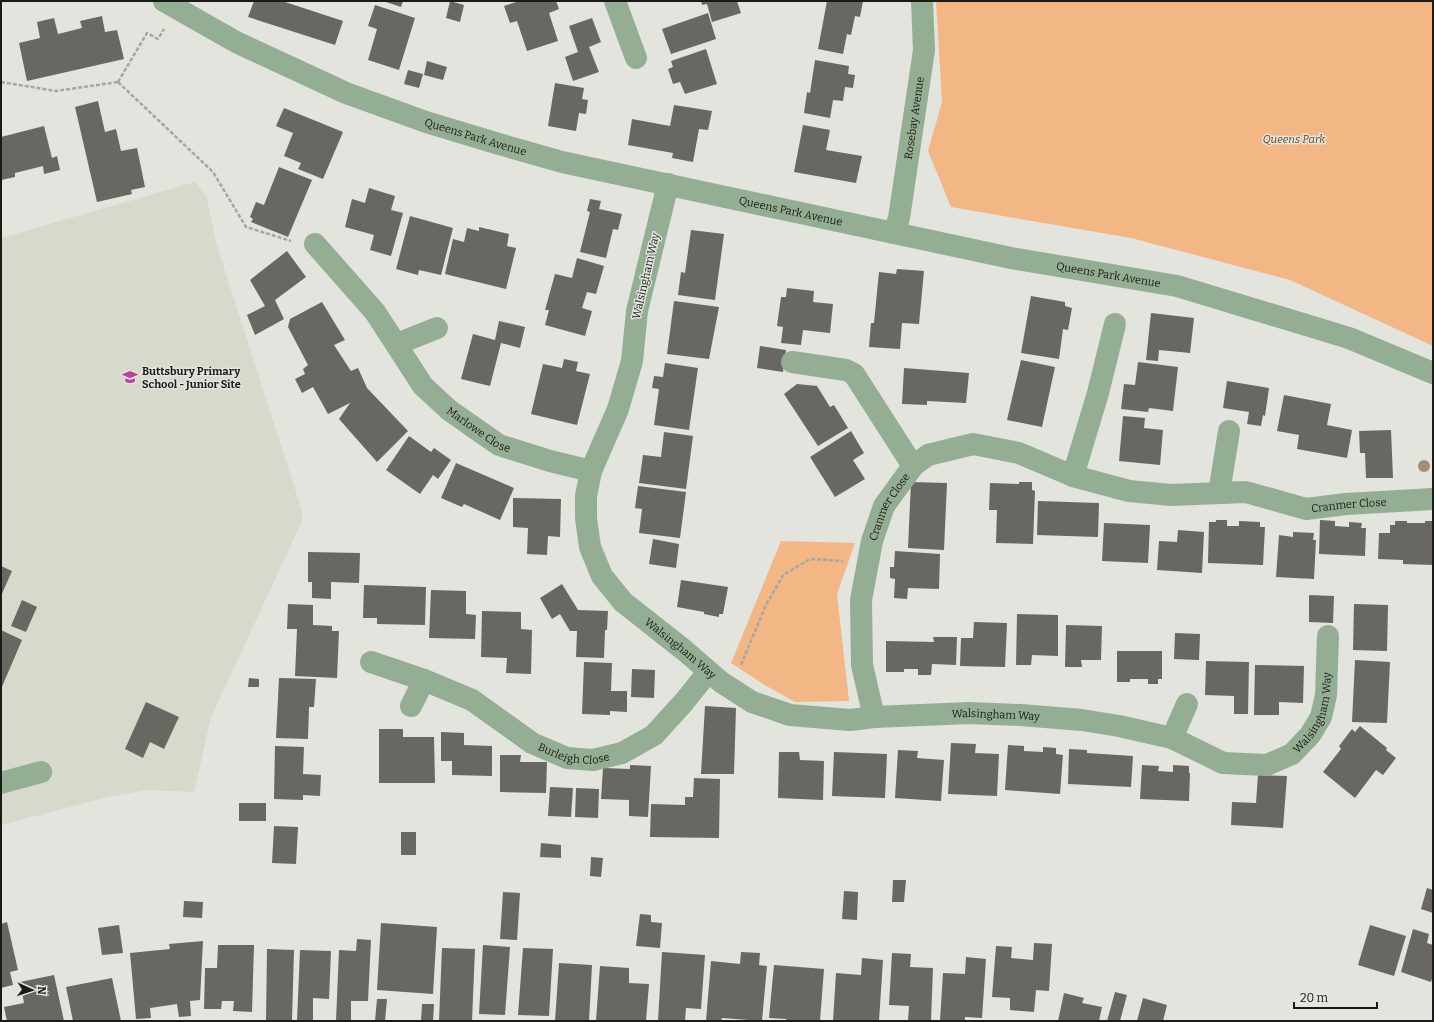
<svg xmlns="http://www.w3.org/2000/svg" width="1434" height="1022" viewBox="0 0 1434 1022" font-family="Bitter,serif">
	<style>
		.built { fill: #d7d9cc }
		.green { fill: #f3b785 }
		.building { fill: #696762 }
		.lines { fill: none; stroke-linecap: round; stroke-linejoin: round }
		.path { stroke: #a5a7a1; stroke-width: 2.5; stroke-dasharray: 4 2; stroke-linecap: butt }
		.minor { stroke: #94ae93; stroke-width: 22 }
		.tree { fill: #a38d73 }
		.labels { text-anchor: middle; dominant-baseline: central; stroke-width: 3; stroke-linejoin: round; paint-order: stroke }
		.street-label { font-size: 11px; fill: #1a1a18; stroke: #e2e4dd }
		.park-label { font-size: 11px; font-style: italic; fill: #70451c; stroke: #e2e4dd }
		.poi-label { font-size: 11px; font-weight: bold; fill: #1a1a18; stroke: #e2e4dd; text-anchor: start }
	</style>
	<rect width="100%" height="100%" fill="#e2e4dd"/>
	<!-- built -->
	<path class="built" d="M195,182L207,198L216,243L302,511V521L211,717L194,792L147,790L108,797L1,825V238Z"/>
	<!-- green -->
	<path class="green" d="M936,1H1433V346L1290,280L1131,238L951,207L928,151L942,102Z
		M781,541L855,543L837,594L849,701L795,702L763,684L731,663Z"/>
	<!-- building -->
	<path class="building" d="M254,1H282L343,21L335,45L248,17Z
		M383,1H403L401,7Z
		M450,1L464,5L460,22L446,18Z
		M519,1H556L559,9L549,13L558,41L527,51L517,21L510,23L504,6Z
		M701,1H737L741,13L712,22L707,4L702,5Z
		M827,1H863L860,17L855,16L851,35L847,34L843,54L818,49Z
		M375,5L415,18L399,70L368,60L377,29L368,26Z
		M708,13L716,39L671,54L662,29Z
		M102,16L105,32L117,30L124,59L27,81L19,43L40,38L37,22L54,18L58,34L82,28L80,21Z
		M592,18L601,42L589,47L599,72L573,81L565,57L578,52L569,26Z
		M706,49L717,84L685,94L680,82L673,84L668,69L673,67L671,61Z
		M815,60L849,66L848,74L855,75L853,88L845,87L843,101L833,100L830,118L804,113L807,92L810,93Z
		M427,61L447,67L443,80L424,75Z
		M408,70L423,74L419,88L404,84Z
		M555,83L584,88L582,99L588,100L586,114L579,113L576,131L548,126Z
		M98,101L105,132L116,129L121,151L137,148L145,187L131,190L132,194L97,202L75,107Z
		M674,105L712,111L708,130L699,129L693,162L672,158L673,153L628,145L632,119L670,126Z
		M284,108L343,132L323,179L298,169L301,163L284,156L293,133L276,126Z
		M803,125L830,130L826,150L862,156L856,183L794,172Z
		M44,126L52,158L57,156L60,170L44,174L43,166L15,173V177L1,180V137Z
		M279,167L312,180L288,237L251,222L253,219L250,217L256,202L264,205Z
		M369,188L395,196L391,210L403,213L391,256L370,250L374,235L345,227L352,199L365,203Z
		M590,199L601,201L599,209L622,214L618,230L613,229L606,258L580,252L590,212L587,211Z
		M410,216L453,228L441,275L419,270L418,275L396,269Z
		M479,227L509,234L507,246L516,248L506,289L445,274L453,239L464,242L467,228L479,231Z
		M691,230L724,234L715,300L678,295L681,272L685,273Z
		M287,251L306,277L275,300L284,319L255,335L247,315L265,306L250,280Z
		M577,258L604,266L596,294L587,292L582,308L592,311L585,336L545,325L549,310H545L555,274L572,278Z
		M897,269L924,271L919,324L902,323L900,349L869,347L871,323H874L879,272L896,274Z
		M787,288L814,291L813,302L833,304L830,333L803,330L801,345L781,343L783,327L777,326L781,297H786Z
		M1031,296L1065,302V306L1072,308L1068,330L1063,329L1059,359L1021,353Z
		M674,301L719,307L709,359L667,354Z
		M322,302L345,340L334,345L351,371L358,368L367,388L408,431L377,462L339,419L350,403L328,414L313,387L302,393L295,379L305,374L303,369L308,365L288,327L290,319Z
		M1151,313L1194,318L1190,353L1159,350L1158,361L1146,360Z
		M499,321L525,327L520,348L501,343L490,386L461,379L473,334L495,340Z
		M760,346L786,350L783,372L757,368Z
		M564,359L578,362L576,371L590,374L577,425L531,414L543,364L562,368Z
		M1021,360L1055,367L1042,427L1007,420Z
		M1138,362L1178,367L1173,411L1149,408L1148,412L1121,409L1124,384L1135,385Z
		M665,363L698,368L689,430L654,425L659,389L652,388L654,376L663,377Z
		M904,368L969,373L966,403L927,401V405L902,404Z
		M1227,381L1269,388L1265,416L1263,415L1261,426L1247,424L1249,412L1223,408Z
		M797,384L817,386L830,407L834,405L848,428L818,446L784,394Z
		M1284,395L1331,404L1327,425L1352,430L1347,458L1297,449L1299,435L1277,431Z
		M1123,416L1145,418L1144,428L1163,430L1160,465L1119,461Z
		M1391,430L1393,478H1366L1365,453H1360L1359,431Z
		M851,431L864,453L853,460L865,479L835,497L810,457Z
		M664,432L693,436L686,489L639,483L643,455L661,457Z
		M409,436L431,452L434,448L451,460L438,479L433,475L420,494L386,470Z
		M456,463L514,488L500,520L464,504L462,507L441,498Z
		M911,482L947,483L944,550L908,548Z
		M1019,482H1032V490L1035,491L1033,544L996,543L997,510H989L990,483L1019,484Z
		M638,486L686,492L680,538L639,533L642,509L635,508Z
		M513,498L561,499L560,537L548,536L547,555L527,554L528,528L513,527Z
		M1038,501L1099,503L1098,537L1037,535Z
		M1216,520H1227V526H1239V521L1260,522V527H1265L1263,565L1208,563L1209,522H1216Z
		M1320,520L1335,521V526L1349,527V522L1362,523L1361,528H1366L1365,556L1319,554Z
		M1395,521H1407V523H1425V521H1433V565L1403,564V560L1378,559L1379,533H1390V525H1395Z
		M1104,523L1150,525L1148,563L1102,561Z
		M1178,530L1204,532L1202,573L1157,570L1159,541L1177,542Z
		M1293,532L1314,533L1313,540H1316L1314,579L1276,577L1279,535L1293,537Z
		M653,539L679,544L676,568L649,564Z
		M895,551L940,554L939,589L908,588L907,599L894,598L895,579L890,578V567H894Z
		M308,552L360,553L359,583L331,582V599L312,598V582H308Z
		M1,566L12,571L1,596Z
		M681,580L728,587L723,614H719V617L704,614V612L677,607Z
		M562,584L578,610L608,611L607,630H605L604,658L576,657L577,631H570L560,614L552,619L540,598Z
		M364,585L426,587L425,625L377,624V618H363Z
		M431,590L466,591V614L476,615L475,639L429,638Z
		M1309,595L1334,596L1333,623L1309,622Z
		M22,600L37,607L26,632L11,626Z
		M288,604L313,605V625L332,626V631H339L337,678L295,676L297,629H287Z
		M1354,604L1388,605L1387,651L1353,650Z
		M482,611L521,612V629L532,630L531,674L506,673L507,658L481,657Z
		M1017,614L1058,615V656L1032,655L1031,665H1016Z
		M974,622L1007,623L1005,667L960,666L961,638H973Z
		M1066,625L1102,626L1101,660H1081L1082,667H1065Z
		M1,630L22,640L1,689Z
		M1175,633L1200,634L1199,660L1174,659Z
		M933,637H957L956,665L932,664L931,675H918V669H904V672H886V641L934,642Z
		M1117,651H1162V679H1158V684H1148V679H1130V682H1117Z
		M1355,660L1390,662L1387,723L1352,722Z
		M1206,661L1249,662L1248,714H1234V696L1205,695Z
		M584,662L612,663L611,691H627V712L610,711V715L582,714Z
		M1255,665L1304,666L1303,703L1279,702V715H1254Z
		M632,669L655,670L654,698L631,697Z
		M249,678L259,679V687H248Z
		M279,678L316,679L314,707H309L308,739L276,738Z
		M146,702L179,717L164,749L150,742L143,758L125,749Z
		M705,706L736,708L734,774H701Z
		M1360,726L1387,748L1386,750L1396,758L1383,775L1376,770L1355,798L1323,772L1341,749L1339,746L1352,729L1355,732Z
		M379,729H403V737H434L435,783H379Z
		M441,732L464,733V745L492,746V776L452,775V761H441Z
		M951,743L976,744L975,753L999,754L997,796L948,794Z
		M1008,745L1024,746V751L1043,752V747L1056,748V754L1063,755L1060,794L1005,790Z
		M275,746L304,747L303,774L321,775L320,796L303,795V800L274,799Z
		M1069,749L1087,750V753L1133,756L1131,787L1068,784Z
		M898,750L918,751L917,758L944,760L941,801L895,798Z
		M779,752H799L800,760L824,761L823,800L778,798Z
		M834,752L887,754L885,798L832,796Z
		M500,755H521L520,762H547L546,793L500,792Z
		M630,765L651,766L648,817L629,816V800L601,799L603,768L630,769Z
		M1142,765L1159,766L1158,771L1173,772V765L1189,766V773H1190L1189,801L1140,799Z
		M1258,775L1287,776L1283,828L1231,825L1232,802L1256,803Z
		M694,778L720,779L719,838L650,837L651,804L685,805V797H693Z
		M550,787L573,788L571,817L548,816Z
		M576,788L599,789L598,818L575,817Z
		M239,803H266V821H239Z
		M274,826L298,827L296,864L272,863Z
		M401,832H416V855H401Z
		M541,843L561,845V858L540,857Z
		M591,857L603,858L601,877L590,876Z
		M893,880H906L904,902H892Z
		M1427,888L1433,890V913L1421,909Z
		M844,891L858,892L857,920L842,919Z
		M503,892L520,893L517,940L500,939Z
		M184,901L203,902L202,918L183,917Z
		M640,914L651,915V922L662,923L660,948L636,946Z
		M7,922L18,970L10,972L13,985L1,988V924Z
		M381,923L437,927L433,994L377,990Z
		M119,925L123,953L102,955L98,928Z
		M1370,925L1406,936L1394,976L1358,965Z
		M1413,929L1429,934L1427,943L1433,945V976L1431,982L1401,972Z
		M357,939L371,940L368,1001H351V1021H336L339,950L356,951Z
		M203,941L200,1000L190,1001L191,1016L179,1017L177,1004L150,1008L151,1018L136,1019L130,953L170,949L169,944Z
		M1034,943L1052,944L1049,991L1036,990L1034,1012L1010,1010V998L992,997L996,946L1012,947L1011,958L1033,960Z
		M218,945H254L252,1012L233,1011L234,1001H222L221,1009H204L205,968H217Z
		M483,945L510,947L505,1015L479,1014Z
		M442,948L475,949L472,1021H439Z
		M523,948L553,949L549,1016L518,1015Z
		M267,949L294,950L292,1021H266Z
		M300,950L331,951L329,999L313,998V1021H297Z
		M662,952L705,955L701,1009L686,1008L685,1021H658Z
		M741,952L760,953L759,965L767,966L762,1021L722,1018L721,1021H706L711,961L740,964Z
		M892,953L911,954L910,967L933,968L931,1021H908L909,1006L889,1005Z
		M966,957L986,959L982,1018L965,1017V1021H940L943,973L965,974Z
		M862,958L883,960L879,1021H833L836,973L861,975Z
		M559,963L592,965L589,1021H555Z
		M774,965L824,969L820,1021H786V1019L769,1018Z
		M600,966L629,968V983L649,984L646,1021H596Z
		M54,975L64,1021H7L4,1007L24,1003L20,982Z
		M112,978L121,1021H73L66,987Z
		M1115,992L1127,995L1120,1021H1107Z
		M1064,993L1084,998L1082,1003L1102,1007L1099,1021H1058Z
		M1143,998L1167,1005L1163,1021H1137Z
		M377,999H387L385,1021H375Z
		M422,1004H434L433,1021H421Z"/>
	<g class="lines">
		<!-- path -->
		<path class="path" d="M1,82L56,91L118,82
			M118,82L213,172L246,227L291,241
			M118,82L147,33L158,39L164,29
			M741,665L765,607L783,575L810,559L843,561"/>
		<!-- minor -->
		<g class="minor">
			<path id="s1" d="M164,1L236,42L346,93L426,122L499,144L562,162L1011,258L1177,286L1349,338L1433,373"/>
			<path d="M615,1L636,58"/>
			<path id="s2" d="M668,184L637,311L632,361L618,409L591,471L586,496V518L590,547L602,576L623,602L684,650L721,682L752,702L790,715L850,720L874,717L969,713L1021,715L1082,720L1119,726L1172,738L1223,763L1267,765L1292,754L1310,735L1321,717L1326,695L1328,636"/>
			<path id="s3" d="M894,233L899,218L924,50L922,1"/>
			<path id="s4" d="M315,244L375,312L423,386L449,410L499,445L550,461L591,471"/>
			<path d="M397,344L437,328"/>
			<path d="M792,362L846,370L854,374L913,466"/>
			<path d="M1073,476L1098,393L1115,324"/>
			<path d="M1219,493L1229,431"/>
			<path d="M371,662L424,680"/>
			<path id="s5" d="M411,706L424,680L472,700L532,743L567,758L593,760L622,753L654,735L684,702L708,672"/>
			<path id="s6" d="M874,717L862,665L861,600L872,541L884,506L913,466L928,455L973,444L1019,453L1073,476L1129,491L1171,495L1246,492L1306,509L1346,504L1433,499"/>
			<path d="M1172,738L1187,704"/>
			<path d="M1,783L41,772"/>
		</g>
	</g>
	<!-- trees -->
	<circle class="tree" cx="1424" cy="466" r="6"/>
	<!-- icons -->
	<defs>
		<g id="school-bare" transform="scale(1.2)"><path d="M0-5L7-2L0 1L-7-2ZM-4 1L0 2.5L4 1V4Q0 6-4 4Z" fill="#b8449c" stroke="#e2e4dd" stroke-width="2.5" paint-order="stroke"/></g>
	</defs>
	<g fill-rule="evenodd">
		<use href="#school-bare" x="130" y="377"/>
	</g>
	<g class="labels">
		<!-- street labels -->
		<g class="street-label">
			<text stroke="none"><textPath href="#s3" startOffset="117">Rosebay Avenue</textPath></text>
			<text stroke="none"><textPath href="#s1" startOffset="341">Queens Park Avenue</textPath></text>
			<text stroke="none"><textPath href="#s1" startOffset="665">Queens Park Avenue</textPath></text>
			<text stroke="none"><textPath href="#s1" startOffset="989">Queens Park Avenue</textPath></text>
			<text transform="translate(646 276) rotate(-77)">Walsingham Way</text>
			<text stroke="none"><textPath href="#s4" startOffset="250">Marlowe Close</textPath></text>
			<text stroke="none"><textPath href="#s6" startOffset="716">Cranmer Close</textPath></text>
			<text stroke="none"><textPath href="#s6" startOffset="217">Cranmer Close</textPath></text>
			<text stroke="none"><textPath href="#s2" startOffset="514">Walsingham Way</textPath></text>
			<text stroke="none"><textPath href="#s2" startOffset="1205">Walsingham Way</textPath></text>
			<text stroke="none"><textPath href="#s2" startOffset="850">Walsingham Way</textPath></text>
			<text stroke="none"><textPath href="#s5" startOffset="199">Burleigh Close</textPath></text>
		</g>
		<!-- park labels -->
		<g class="park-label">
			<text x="1294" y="139">Queens Park</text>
		</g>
		<!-- poi labels -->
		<g class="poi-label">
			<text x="142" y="371">Buttsbury Primary<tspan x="142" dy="13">School - Junior Site</tspan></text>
		</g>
	</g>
	<!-- border -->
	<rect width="1434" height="1022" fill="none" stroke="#1a1a18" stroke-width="4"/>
	<!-- north arrow -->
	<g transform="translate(32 990) rotate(93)" stroke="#e2e4dd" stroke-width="3" paint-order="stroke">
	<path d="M0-3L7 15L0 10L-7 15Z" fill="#1a1a18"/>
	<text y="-6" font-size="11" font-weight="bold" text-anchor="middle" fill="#1a1a18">N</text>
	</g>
	<!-- scale -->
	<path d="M1294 1002v6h83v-6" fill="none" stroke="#1a1a18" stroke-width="2"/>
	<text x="1300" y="1002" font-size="12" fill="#1a1a18" stroke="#e2e4dd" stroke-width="3" paint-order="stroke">20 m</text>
</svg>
